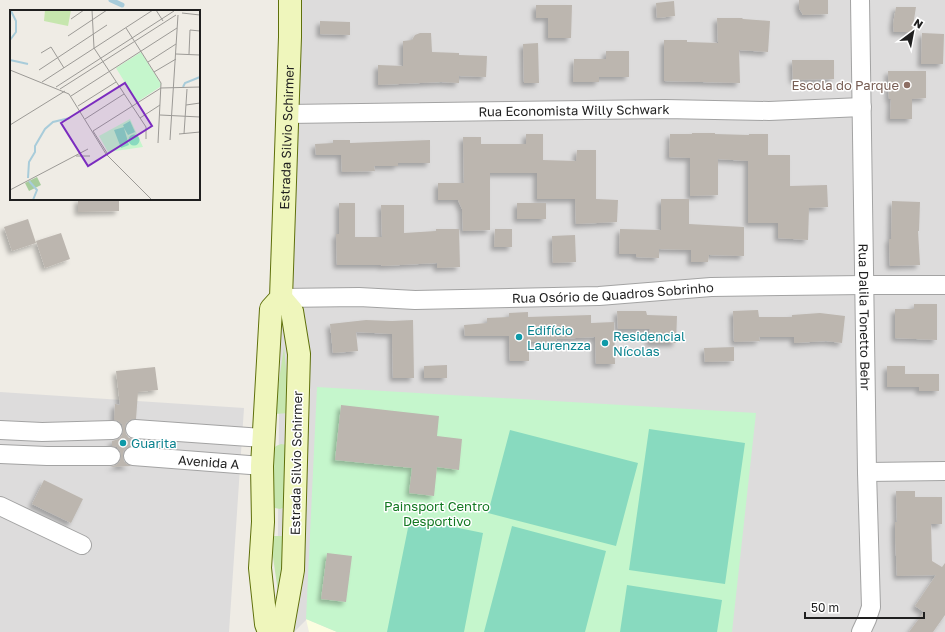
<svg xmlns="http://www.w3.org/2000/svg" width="945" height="632" font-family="'Golos Text',sans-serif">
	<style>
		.residential { fill: #dddcdc }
		.education { fill: #fbfde0 }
		.grass { fill: #c6e6ae }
		.park { fill: #c5f6cc }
		.pitch { fill: #88dabf }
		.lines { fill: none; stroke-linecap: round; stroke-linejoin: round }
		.stream { stroke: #a8ccda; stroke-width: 5 }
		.building { fill: #bcb6af; filter: url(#shadow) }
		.street-casing { stroke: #a3a3a3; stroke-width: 20 }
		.secondary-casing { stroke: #5f700b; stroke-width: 24 }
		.street { stroke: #fff; stroke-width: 18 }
		.secondary { stroke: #eff6bc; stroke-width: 22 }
		.education-dot { fill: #8d6e63; stroke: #fff; stroke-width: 1.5 }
		.culture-dot { fill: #0f9aa8; stroke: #fff; stroke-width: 1.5 }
		.labels { text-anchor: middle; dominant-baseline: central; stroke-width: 3; stroke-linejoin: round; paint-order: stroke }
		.education-label { font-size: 13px; fill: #785e54; stroke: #fff; text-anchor: end }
		.street-label { font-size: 13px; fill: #1f1f1f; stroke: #fff }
		.culture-label { font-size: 13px; fill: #0d838f; stroke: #fff; text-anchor: start }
		.park-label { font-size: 13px; fill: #127821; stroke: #fff }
		.inset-river { fill: none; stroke: #a8ccda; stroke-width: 2 }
		.inset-road { fill: none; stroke: #9c9a96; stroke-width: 1 }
		.view { fill: #7b2cbf; fill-opacity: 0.15; stroke: #7b2cbf; stroke-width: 2 }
		.inset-edge { fill: none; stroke: #1f1f1f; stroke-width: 2 }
	</style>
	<defs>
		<filter id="shadow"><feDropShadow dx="-3.5" dy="3.5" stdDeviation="2" flood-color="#0004"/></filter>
	</defs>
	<rect width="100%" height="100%" fill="#efece5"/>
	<path class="residential" d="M290,0H945V632H337L307,619L294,632H277L280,309Z
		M0,392L244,408L229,632H0Z"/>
	<path class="education" d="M306,619L337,632H309Z"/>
	<path class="grass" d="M284,347L290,413L274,414Z
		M281,444L287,445L285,507L280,509L275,508L271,503L272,451L276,446Z
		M270,536H286L278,592Z"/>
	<path class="park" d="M317,387L756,413L732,632H337L306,619Z"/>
	<path class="pitch" d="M649,429L745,443L725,584L629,570Z
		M510,430L638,463L616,546L488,513Z
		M410,518L483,533L464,632H387Z
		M512,526L606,551L585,632H484Z
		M627,585L722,600L717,632H620Z"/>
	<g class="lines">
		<path class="stream" d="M111,0L122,5"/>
	</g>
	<path class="building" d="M799,0H828V14L803,15L799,8Z
		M674,1L675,16L657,18L656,3Z
		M536,5H572L571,38H548V18H536Z
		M896,7H916L912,32H894L893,24Z
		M717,18H742L743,19L770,21L768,52L739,50L740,83L664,81V40H687V42L718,43Z
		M320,21L350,22V35L320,34Z
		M420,33H431L432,52L459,53V55L487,56L486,77L459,76V83L441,82L378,85V65L403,66V41L412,40L415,35Z
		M922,33L944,34L943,64H921Z
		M538,43L539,83H524L523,44Z
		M606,51H629V77H599V82H573L574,59H606Z
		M792,60H834V79L793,80Z
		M888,71H926V98L912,99V119H890L891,99H889Z
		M692,133H715V134L749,135V134H768V155H790V186L827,185L828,207L809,208L808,240L778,238V223H748V161L718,159V195L690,196V158L669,157L670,134H692Z
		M526,134H543V160L576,161L577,150H596V199L618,200L617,222L576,224L575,199H537V173H490V230L463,231L462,209L458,200H438V183H464L463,137H481V144H526Z
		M333,140H350V143L430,140V163H398V166H374L375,171L342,172L341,155H316L315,144L333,143Z
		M78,199H119V211L78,212Z
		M661,199H689V224L744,227V256L709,255L708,262H691V250L659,249V258L636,257V254H619L620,229L661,230Z
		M892,201L920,202L919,231H918L920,265L890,266L889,239H891Z
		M339,203H355V237H382L381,205H404V233L436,231V229H459L460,267L437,268V263L382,266L381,265H337L336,234H339Z
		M517,203H546V219H517Z
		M28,219L36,243L12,251L4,227Z
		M495,229H512V247H494Z
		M61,233L70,259L45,268L36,241Z
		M575,235L576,262L553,263L552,236Z
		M914,304H937V340L895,338V309H914Z
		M758,310L759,317H792V315L820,313L845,316L842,343L826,341L794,343V337H759L760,341L734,342L733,311Z
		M617,311H646L647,315L677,316L676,343H649L650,329H618Z
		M528,312V317L591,315V323L614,322L615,364H596L595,337L556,339L557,341L529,342V361H510L509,336H465L464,325L487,323V318L509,317V313Z
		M366,320L392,321L413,320L414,378H393L392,334L356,332L358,351L333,353L330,324Z
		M734,347V361L705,362L704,348Z
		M447,365V378H424V366Z
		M887,366H905V374H939V391H919V387H887Z
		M155,367L158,390L138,392L136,419L130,420L126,423L125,428L126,434L129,438L134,439V446L128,447L124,450L123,455L124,461L127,464L132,466L110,467L116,465L120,461L121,456L120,451L117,447L112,446V441L119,439L122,435L123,430L122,424L118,421L114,420L115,404L120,405L116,371Z
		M341,405L439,416L437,436L462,439L459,470L437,467L434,496L409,493L412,468L335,460Z
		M44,480L83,499L71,523L32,504Z
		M896,491H915V497H942V524H931L932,561L942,567L945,563V615L933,632H909L924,612L915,606L936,575L897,576L895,537V522H897Z
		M327,553L352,556L346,602L321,599Z"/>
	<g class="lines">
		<g class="street-casing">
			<g id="street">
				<path id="s1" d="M860,0L867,472L871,607L867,619L861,632"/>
				<path id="s2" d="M287,114L665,109L769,111L862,107"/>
				<path id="s3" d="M281,298L359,297L415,300L599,296L711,287L864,285H945"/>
				<path d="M135,429L263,438"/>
				<path d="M0,430L42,432L113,430"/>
				<path d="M0,454L47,456H111"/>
				<path id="s4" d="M133,456L262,466"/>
				<path d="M867,472L945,471"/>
				<path d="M0,506L82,545"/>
			</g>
		</g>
		<g class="secondary-casing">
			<g id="secondary">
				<path d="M281,298L292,311L299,354L293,570L282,632"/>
				<path id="s5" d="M269,632L266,624L260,568L263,522L262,466L271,309L281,298L290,37V0"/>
			</g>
		</g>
		<use href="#street" class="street"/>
		<use href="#secondary" class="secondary"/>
	</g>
	<circle class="education-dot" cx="907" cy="85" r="4"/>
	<g class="culture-dot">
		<circle cx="519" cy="337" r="4"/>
		<circle cx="605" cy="343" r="4"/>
		<circle cx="123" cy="443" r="4"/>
	</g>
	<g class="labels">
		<g class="education-label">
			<text x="899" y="85">Escola do Parque</text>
		</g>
		<g class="street-label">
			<text stroke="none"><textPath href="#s2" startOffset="287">Rua Economista Willy Schwark</textPath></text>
			<text stroke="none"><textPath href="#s5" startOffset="500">Estrada Silvio Schirmer</textPath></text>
			<text stroke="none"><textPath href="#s3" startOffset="332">Rua Osório de Quadros Sobrinho</textPath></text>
			<text stroke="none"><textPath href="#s1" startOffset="317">Rua Dalila Tonetto Behr</textPath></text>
			<text stroke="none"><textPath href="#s4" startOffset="76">Avenida A</textPath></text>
			<text transform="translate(296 463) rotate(-89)">Estrada Silvio Schirmer</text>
		</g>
		<g class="culture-label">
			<text x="527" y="330">Edifício<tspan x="527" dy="15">Laurenzza</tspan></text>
			<text x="613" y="336">Residencial<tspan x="613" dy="15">Nícolas</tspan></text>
			<text x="131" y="443">Guarita</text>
		</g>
		<g class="park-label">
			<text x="437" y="506">Painsport Centro<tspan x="437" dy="15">Desportivo</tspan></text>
		</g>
	</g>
	<g transform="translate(10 10)">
		<rect width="190" height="190" fill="#efece5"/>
		<path d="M35,0H61L58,16L34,11Z" fill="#c6e6ae"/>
		<path d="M27,167L31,175L19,181L15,173Z" fill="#a7cc9c"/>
		<path d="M131,42L151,74L150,77L127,92L106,58ZM120,109L133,137L98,142L89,126Z" fill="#c5f6cc"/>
		<path d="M120,111L125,122L118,125L114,118L119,135L111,138L104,120L114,117L113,115ZM118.5 130a5.5 5.5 0 1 1 11 0a5.5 5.5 0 1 1-11 0Z" fill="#88dabf"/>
		<path class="inset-river" d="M0,30L6,22V11L1,1M0,50L18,54M173,77L175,73L190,67M18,168L19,152L25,142V136L35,119L43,112L60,108M19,171L27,180L23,190"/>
		<path class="inset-road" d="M82,0L84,38L136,117V129M146,0L153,11M172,3L190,5M61,9L74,0M116,18L151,73L148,133M58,26L97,0M31,43L41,37L54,58M166,44L190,45M179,44L180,20L190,21M138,52L166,34M0,60L59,84L96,144L142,190M29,60L97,15M144,62L166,49M32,72L143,0M46,77L164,1M50,79L166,5M61,86L167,18M176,95L190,93M68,96L106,72M150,105L190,107M130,108L150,95M75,109L114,84M0,115L55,81M83,121L151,78L190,77M83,121L97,143M169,124L190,122M174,124L177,79M160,130L168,5M66,146H80M0,180L78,139"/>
		<path class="view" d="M115,73L142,116L78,156L51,113Z"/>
		<rect width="190" height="190" class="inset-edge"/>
	</g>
	<g transform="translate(913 32) rotate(32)" stroke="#ffffff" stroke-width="3" paint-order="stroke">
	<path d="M0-3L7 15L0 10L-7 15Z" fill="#1f1f1f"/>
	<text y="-6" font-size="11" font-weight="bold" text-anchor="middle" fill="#1f1f1f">N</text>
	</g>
	<path d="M805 612v6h119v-6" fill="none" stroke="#1f1f1f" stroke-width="2"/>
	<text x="811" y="612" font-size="12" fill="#1f1f1f" stroke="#ffffff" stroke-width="3" paint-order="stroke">50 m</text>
</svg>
